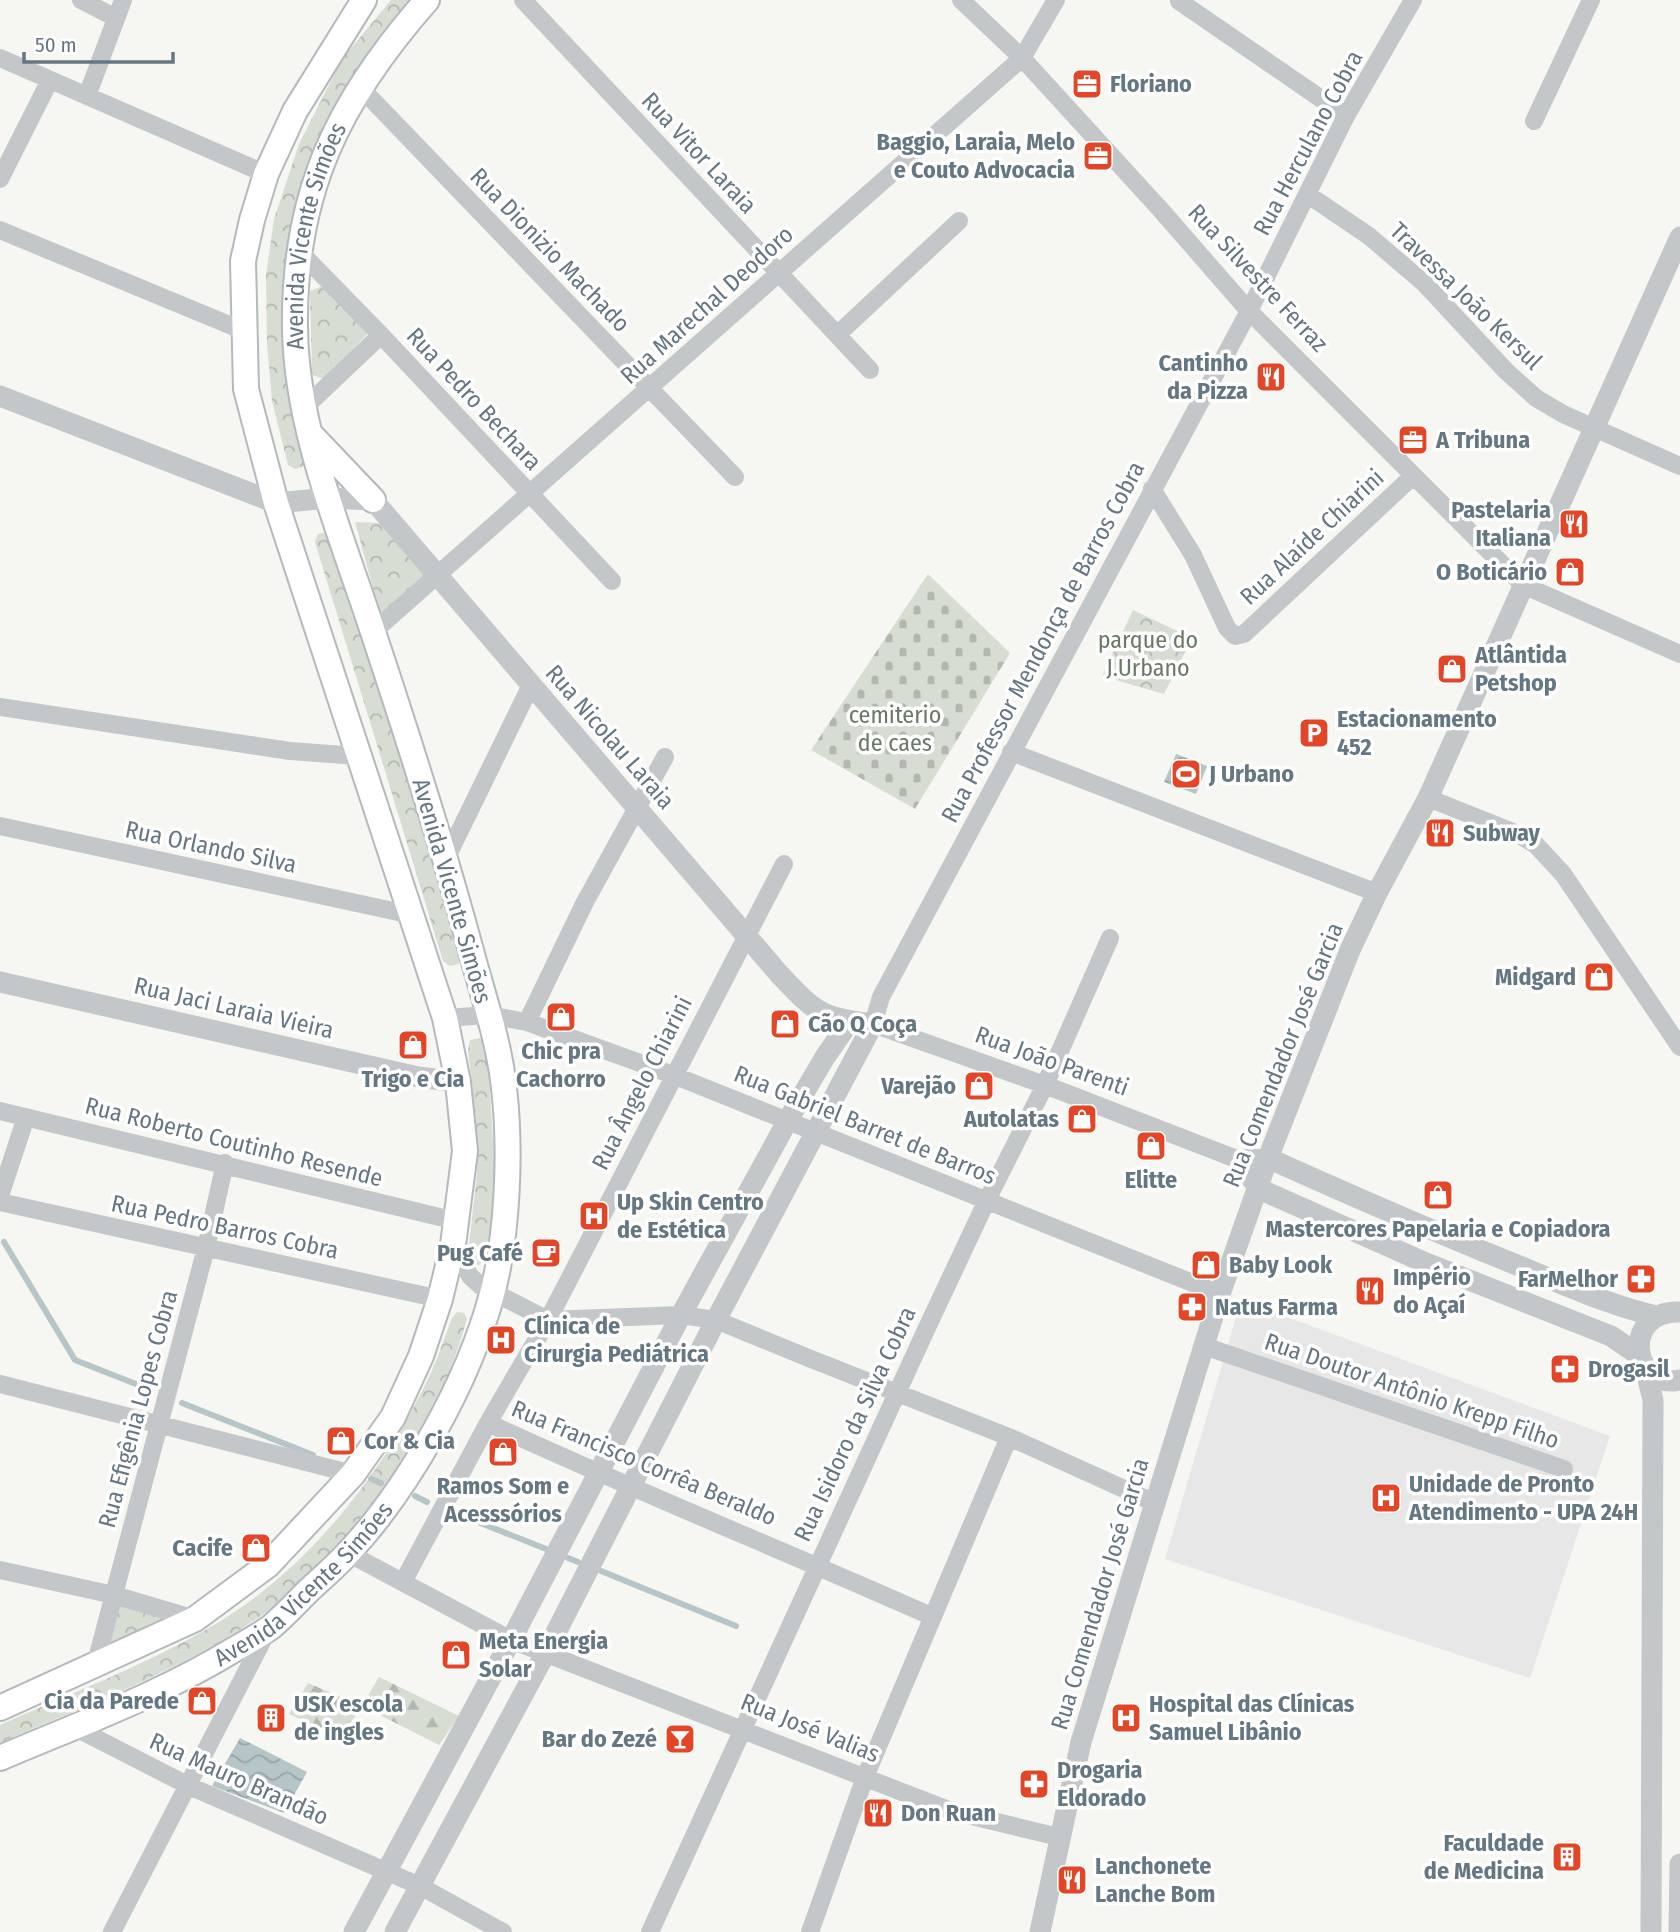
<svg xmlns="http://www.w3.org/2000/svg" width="1680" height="1932" font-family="'Fira Sans Condensed',sans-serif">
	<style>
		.built { fill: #e6e7e6 }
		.forest { fill: url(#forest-firs) }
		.cemetery { fill: url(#cemetery-stones) }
		.park { fill: url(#park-crowns) }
		.water { fill: url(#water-waves) }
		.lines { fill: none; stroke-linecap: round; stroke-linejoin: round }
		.stream { stroke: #b6c5c7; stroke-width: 6 }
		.secondary-casing { stroke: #b3b9bd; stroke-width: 28 }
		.minor { stroke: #c3c7ca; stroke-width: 18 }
		.tertiary { stroke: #c3c7ca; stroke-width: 21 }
		.secondary { stroke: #fff; stroke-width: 24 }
		.labels { text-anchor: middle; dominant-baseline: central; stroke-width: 7; stroke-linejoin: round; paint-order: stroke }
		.poi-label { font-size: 24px; font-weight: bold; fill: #657783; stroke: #fff; text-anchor: start }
		.street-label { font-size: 24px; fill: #657783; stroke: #fff }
		.park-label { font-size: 24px; fill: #6a7a64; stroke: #fff }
	</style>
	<defs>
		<pattern id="forest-firs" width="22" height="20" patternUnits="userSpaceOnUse" patternTransform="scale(1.75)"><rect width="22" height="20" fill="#d7ddd3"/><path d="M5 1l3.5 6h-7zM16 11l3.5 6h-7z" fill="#b2b8b1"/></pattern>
		<pattern id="cemetery-stones" width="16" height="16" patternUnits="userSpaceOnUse" patternTransform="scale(1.75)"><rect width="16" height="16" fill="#d7ddd3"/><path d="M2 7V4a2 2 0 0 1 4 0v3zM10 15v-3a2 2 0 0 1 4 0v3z" fill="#b2b8b1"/></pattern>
		<pattern id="park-crowns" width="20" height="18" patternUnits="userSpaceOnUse" patternTransform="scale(1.75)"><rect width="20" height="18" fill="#d7ddd3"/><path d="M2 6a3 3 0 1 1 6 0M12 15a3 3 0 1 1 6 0" fill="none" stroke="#b2b8b1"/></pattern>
		<pattern id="water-waves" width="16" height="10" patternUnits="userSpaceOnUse" patternTransform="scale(1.75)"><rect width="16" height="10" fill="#b6c5c7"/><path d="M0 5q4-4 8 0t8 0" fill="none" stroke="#98a5a7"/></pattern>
	</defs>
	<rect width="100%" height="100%" fill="#f6f6f2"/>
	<path class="built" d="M1241,1300L1610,1436L1530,1678L1165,1559Z"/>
	<path class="forest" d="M379,1677L459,1716L439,1745L362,1706L341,1737L289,1714L308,1683L362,1706Z"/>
	<path class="cemetery" d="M928,574L1010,653L915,809L811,750Z"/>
	<path class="park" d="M391,0H415L359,70L287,272L282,338L290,398L306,460L302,467L295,469L288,465L272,401L267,343L266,276L274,219L299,144L342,59Z
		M325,285L369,332L325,379L312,375L310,291Z
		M355,522L379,523L426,575L380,614Z
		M328,532L333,537L461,954L459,964L450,966L443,961L315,542L318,534Z
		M1133,610L1192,638L1164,694L1102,676Z
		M480,1038L485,1045L488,1059L495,1173L494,1209L486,1260L479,1265L471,1263L468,1254L477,1173L473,1093L468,1051L470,1040Z
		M457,1312L464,1313L467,1319C436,1432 359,1547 262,1615C183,1670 89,1704 0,1743V1725C69,1694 141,1667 207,1629C307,1572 382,1475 431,1373C439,1355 445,1336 452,1318Z
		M116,1598L173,1619L106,1650Z"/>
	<path class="water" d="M1176,754L1207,766L1196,794L1164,782Z
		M240,1738L307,1772L284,1813L212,1786Z"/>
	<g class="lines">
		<path class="stream" d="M4,1242L75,1360L151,1390
			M182,1403L313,1455
			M371,1479L381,1483
			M415,1496L427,1502
			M458,1514L546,1549
			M568,1558L578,1562
			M601,1571L736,1626"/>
		<g class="secondary-casing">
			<g id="secondary">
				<path d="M313,437L373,500"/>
				<path d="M0,1708L195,1619L268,1565L353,1474L393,1417L421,1356L440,1299L453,1245L465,1151L458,1082L445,1018L276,503L246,389L243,261L252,220L266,174L295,111L364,0"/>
				<path id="s1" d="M0,1758C80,1724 162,1694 235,1649C247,1642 260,1635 271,1627C284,1616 296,1603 308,1591C321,1579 334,1568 346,1555C408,1490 469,1381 492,1294C508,1234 511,1149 504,1088C499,1040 482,993 470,947C441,840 407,734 372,629C341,534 296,429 295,328C293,192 339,100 427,0"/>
			</g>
		</g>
		<path class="minor" d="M81,0L116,18
			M523,0L870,370
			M961,0L1022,58L1160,209L1249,311L1523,585L1680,654
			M1179,1L1346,116
			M0,58L266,174
			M359,86L735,477
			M87,96L123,0
			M1534,121L1591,0
			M0,179L50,80
			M1307,194L1369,236L1425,284L1506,371L1536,398L1563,414L1680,466
			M0,230L244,331
			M299,251L381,335L612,581
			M837,335L959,221
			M304,408L381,335
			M1152,489L1193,555L1227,628L1235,636L1244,634L1413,476
			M373,632L1022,58L1056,0
			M0,707L290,751L358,756
			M1011,752L1377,893
			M1428,798L1518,834L1536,845L1563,874L1680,1047
			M0,826L412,915
			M446,859L531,685
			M445,1018L488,1015L527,1022L673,1075L1220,1294
			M527,1022L585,902L665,757
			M0,1111L456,1221
			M1234,1158L1257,1188
			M1268,1158H1234L1045,1085L873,1024L881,997L1249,311L1346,116L1413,0
			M0,1196L26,1117
			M0,1202L440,1299
			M453,1245L470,1276L481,1286L548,1320L681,1315L716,1320L811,1359L1009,1437L1155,1503
			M1204,1346L1564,1469
			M0,1384L353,1474
			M488,1423C635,1491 785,1551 933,1617
			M348,1553L511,1640L951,1811L1059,1837
			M0,1570L114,1595L195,1619
			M403,1582L488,1423L548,1320L784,864
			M95,1666L206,1248L225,1163
			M74,1727L189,1786L420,1886L503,1932
			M112,1932L269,1628
			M650,1932L925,1332L987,1200L1045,1085L1110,938
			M810,1932L865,1777L1009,1437"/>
		<path class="tertiary" d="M0,396L276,503L329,498L373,500L780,975C816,1013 820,1017 873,1024L716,1320L546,1652L395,1932
			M0,982L418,1077L458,1082
			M1268,1158C1350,1195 1433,1231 1517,1265C1563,1284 1608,1305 1656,1316
			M1257,1188L1426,1263L1611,1336L1640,1356
			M1680,1312C1620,1310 1632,1391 1680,1380
			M1645,1367L1653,1400L1651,1932
			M354,1932L511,1640L681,1315L788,1120L825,1057L850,1021
			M1040,1932L1081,1742L1220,1294L1268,1158L1350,950L1377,893L1428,798L1680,237
			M1679,1932L1680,1864"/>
		<use href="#secondary" class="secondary"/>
	</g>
	<defs>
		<g id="office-square" transform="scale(1.575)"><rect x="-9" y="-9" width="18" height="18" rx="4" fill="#e24626" stroke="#fff"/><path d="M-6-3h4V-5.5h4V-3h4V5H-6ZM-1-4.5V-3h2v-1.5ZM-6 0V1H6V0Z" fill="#fff"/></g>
		<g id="restaurant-square" transform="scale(1.575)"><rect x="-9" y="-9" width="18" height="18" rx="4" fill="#e24626" stroke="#fff"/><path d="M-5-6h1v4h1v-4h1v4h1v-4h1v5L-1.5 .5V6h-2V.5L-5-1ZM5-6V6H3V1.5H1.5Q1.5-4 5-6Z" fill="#fff"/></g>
		<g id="shop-square" transform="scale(1.575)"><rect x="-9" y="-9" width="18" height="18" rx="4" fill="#e24626" stroke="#fff"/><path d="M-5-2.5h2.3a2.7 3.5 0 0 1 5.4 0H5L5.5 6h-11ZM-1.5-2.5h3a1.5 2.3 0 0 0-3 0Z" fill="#fff"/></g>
		<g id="parking-square" transform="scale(1.575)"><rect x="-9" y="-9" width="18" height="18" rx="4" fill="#e24626" stroke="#fff"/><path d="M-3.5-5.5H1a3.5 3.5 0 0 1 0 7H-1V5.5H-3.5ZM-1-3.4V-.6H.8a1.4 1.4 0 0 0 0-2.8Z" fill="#fff"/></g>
		<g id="stadium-square" transform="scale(1.575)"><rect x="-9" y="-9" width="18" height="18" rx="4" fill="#e24626" stroke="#fff"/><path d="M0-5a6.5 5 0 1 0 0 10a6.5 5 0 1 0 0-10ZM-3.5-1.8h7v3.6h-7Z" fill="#fff"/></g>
		<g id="hospital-square" transform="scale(1.575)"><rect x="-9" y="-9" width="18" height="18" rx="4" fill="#e24626" stroke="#fff"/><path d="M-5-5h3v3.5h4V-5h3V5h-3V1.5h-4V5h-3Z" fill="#fff"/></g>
		<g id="cafe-square" transform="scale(1.575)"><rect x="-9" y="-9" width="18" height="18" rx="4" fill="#e24626" stroke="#fff"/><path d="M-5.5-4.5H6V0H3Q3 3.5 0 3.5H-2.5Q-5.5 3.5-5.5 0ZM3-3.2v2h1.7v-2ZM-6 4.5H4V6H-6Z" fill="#fff"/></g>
		<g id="pharmacy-square" transform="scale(1.575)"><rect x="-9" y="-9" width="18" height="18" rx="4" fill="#e24626" stroke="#fff"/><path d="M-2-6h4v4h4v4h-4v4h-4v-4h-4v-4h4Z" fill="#fff"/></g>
		<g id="building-square" transform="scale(1.575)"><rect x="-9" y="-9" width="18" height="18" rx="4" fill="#e24626" stroke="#fff"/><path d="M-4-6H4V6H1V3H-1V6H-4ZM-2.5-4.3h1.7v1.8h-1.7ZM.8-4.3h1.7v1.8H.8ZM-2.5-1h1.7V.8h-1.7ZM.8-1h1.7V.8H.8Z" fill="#fff"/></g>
		<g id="bar-square" transform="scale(1.575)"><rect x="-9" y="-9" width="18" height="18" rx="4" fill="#e24626" stroke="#fff"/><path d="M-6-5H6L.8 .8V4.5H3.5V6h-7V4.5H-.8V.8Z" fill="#fff"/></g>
	</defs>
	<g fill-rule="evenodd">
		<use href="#office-square" x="1087" y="84"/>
		<use href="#office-square" x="1098" y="156"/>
		<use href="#restaurant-square" x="1271" y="377"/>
		<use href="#office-square" x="1413" y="440"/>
		<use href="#restaurant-square" x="1574" y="524"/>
		<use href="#shop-square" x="1570" y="572"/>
		<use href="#shop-square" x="1452" y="669"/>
		<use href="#parking-square" x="1314" y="733"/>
		<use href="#stadium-square" x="1186" y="774"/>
		<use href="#restaurant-square" x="1440" y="833"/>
		<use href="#shop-square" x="1599" y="977"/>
		<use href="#shop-square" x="561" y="1017"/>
		<use href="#shop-square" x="785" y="1024"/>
		<use href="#shop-square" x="413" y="1045"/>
		<use href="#shop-square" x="979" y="1086"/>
		<use href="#shop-square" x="1082" y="1119"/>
		<use href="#shop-square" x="1151" y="1146"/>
		<use href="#shop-square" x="1438" y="1195"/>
		<use href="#hospital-square" x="594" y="1216"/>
		<use href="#cafe-square" x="546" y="1253"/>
		<use href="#shop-square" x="1206" y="1265"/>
		<use href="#pharmacy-square" x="1641" y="1279"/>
		<use href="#restaurant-square" x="1370" y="1291"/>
		<use href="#pharmacy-square" x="1192" y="1307"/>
		<use href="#hospital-square" x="501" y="1340"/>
		<use href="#pharmacy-square" x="1565" y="1369"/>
		<use href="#shop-square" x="341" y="1441"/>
		<use href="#shop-square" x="503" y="1452"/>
		<use href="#hospital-square" x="1386" y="1498"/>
		<use href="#shop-square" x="256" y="1548"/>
		<use href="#shop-square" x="456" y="1655"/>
		<use href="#shop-square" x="202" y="1701"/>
		<use href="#building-square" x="271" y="1718"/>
		<use href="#hospital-square" x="1126" y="1718"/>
		<use href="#bar-square" x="680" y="1739"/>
		<use href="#pharmacy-square" x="1034" y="1784"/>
		<use href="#restaurant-square" x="878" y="1813"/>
		<use href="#building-square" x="1567" y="1857"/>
		<use href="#restaurant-square" x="1072" y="1880"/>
	</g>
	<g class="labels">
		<g class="poi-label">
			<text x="1110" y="84">Floriano</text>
			<text x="1075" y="142" text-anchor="end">Baggio, Laraia, Melo<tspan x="1075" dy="28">e Couto Advocacia</tspan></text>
			<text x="1248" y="363" text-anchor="end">Cantinho<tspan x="1248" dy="28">da Pizza</tspan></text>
			<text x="1436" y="440">A Tribuna</text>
			<text x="1551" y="510" text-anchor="end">Pastelaria<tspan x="1551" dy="28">Italiana</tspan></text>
			<text x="1547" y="572" text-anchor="end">O Boticário</text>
			<text x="1475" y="655">Atlântida<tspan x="1475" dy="28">Petshop</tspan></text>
			<text x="1337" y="719">Estacionamento<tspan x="1337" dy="28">452</tspan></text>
			<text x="1209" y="774">J Urbano</text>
			<text x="1463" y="833">Subway</text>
			<text x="1576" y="977" text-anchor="end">Midgard</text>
			<text x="808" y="1024">Cão Q Coça</text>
			<text x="561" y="1051" text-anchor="middle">Chic pra<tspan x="561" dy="28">Cachorro</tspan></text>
			<text x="413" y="1079" text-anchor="middle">Trigo e Cia</text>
			<text x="956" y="1086" text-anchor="end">Varejão</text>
			<text x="1059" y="1119" text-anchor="end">Autolatas</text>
			<text x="1151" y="1180" text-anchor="middle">Elitte</text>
			<text x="617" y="1202">Up Skin Centro<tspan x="617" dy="28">de Estética</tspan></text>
			<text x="1438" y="1229" text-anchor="middle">Mastercores Papelaria e Copiadora</text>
			<text x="523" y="1253" text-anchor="end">Pug Café</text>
			<text x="1229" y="1265">Baby Look</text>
			<text x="1393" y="1277">Império<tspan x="1393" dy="28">do Açaí</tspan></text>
			<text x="1618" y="1279" text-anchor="end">FarMelhor</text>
			<text x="1215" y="1307">Natus Farma</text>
			<text x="524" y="1326">Clínica de<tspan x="524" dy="28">Cirurgia Pediátrica</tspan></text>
			<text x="1588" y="1369">Drogasil</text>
			<text x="364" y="1441">Cor &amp; Cia</text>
			<text x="1409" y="1484">Unidade de Pronto<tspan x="1409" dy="28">Atendimento - UPA 24H</tspan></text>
			<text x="503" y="1486" text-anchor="middle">Ramos Som e<tspan x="503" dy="28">Acesssórios</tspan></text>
			<text x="233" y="1548" text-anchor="end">Cacife</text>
			<text x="479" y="1641">Meta Energia<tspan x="479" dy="28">Solar</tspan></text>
			<text x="179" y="1701" text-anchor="end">Cia da Parede</text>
			<text x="294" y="1704">USK escola<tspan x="294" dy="28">de ingles</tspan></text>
			<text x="1149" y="1704">Hospital das Clínicas<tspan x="1149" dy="28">Samuel Libânio</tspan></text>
			<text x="657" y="1739" text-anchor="end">Bar do Zezé</text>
			<text x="1057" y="1770">Drogaria<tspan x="1057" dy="28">Eldorado</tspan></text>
			<text x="901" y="1813">Don Ruan</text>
			<text x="1544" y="1843" text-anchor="end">Faculdade<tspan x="1544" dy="28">de Medicina</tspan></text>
			<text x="1095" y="1866">Lanchonete<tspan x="1095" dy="28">Lanche Bom</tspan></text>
		</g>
		<g class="street-label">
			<text transform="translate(1308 143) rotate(-62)">Rua Herculano Cobra</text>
			<text transform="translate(699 153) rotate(47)">Rua Vitor Laraia</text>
			<text stroke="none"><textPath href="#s1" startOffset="1799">Avenida Vicente Simões</textPath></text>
			<text transform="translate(550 250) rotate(46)">Rua Dionizio Machado</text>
			<text transform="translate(1258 278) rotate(47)">Rua Silvestre Ferraz</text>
			<text transform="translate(1466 296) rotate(44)">Travessa João Kersul</text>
			<text transform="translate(707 305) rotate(-42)">Rua Marechal Deodoro</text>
			<text transform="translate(474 399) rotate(47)">Rua Pedro Bechara</text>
			<text transform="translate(1312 537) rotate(-43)">Rua Alaíde Chiarini</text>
			<text transform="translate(1043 642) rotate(-62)">Rua Professor Mendonça de Barros Cobra</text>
			<text transform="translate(610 737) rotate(49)">Rua Nicolau Laraia</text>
			<text transform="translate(211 847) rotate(12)">Rua Orlando Silva</text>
			<text transform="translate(452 891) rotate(74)">Avenida Vicente Simões</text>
			<text transform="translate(234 1008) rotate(13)">Rua Jaci Laraia Vieira</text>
			<text transform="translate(1283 1055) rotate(-68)">Rua Comendador José Garcia</text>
			<text transform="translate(1052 1061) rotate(20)">Rua João Parenti</text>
			<text transform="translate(642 1083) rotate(-63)">Rua Ângelo Chiarini</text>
			<text transform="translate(865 1125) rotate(22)">Rua Gabriel Barret de Barros</text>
			<text transform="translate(234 1142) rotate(14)">Rua Roberto Coutinho Resende</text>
			<text transform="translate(225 1227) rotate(12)">Rua Pedro Barros Cobra</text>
			<text transform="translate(1412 1391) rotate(19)">Rua Doutor Antônio Krepp Filho</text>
			<text transform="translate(138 1409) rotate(-75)">Rua Efigênia Lopes Cobra</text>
			<text transform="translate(855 1424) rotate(-65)">Rua Isidoro da Silva Cobra</text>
			<text transform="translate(644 1463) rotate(23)">Rua Francisco Corrêa Beraldo</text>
			<text stroke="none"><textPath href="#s1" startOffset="354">Avenida Vicente Simões</textPath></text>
			<text transform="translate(1100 1594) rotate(-73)">Rua Comendador José Garcia</text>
			<text transform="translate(810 1728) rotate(22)">Rua José Valias</text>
			<text transform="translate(239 1779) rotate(24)">Rua Mauro Brandão</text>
		</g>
		<g class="park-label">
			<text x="1148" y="640">parque do<tspan x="1148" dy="28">J.Urbano</tspan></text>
			<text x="895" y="715">cemiterio<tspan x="895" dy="28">de caes</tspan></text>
		</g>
	</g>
	<path d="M24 52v10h149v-10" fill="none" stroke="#657783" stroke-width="3.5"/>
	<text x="35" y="52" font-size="21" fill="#657783" stroke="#ffffff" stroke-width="5" paint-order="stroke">50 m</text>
</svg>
